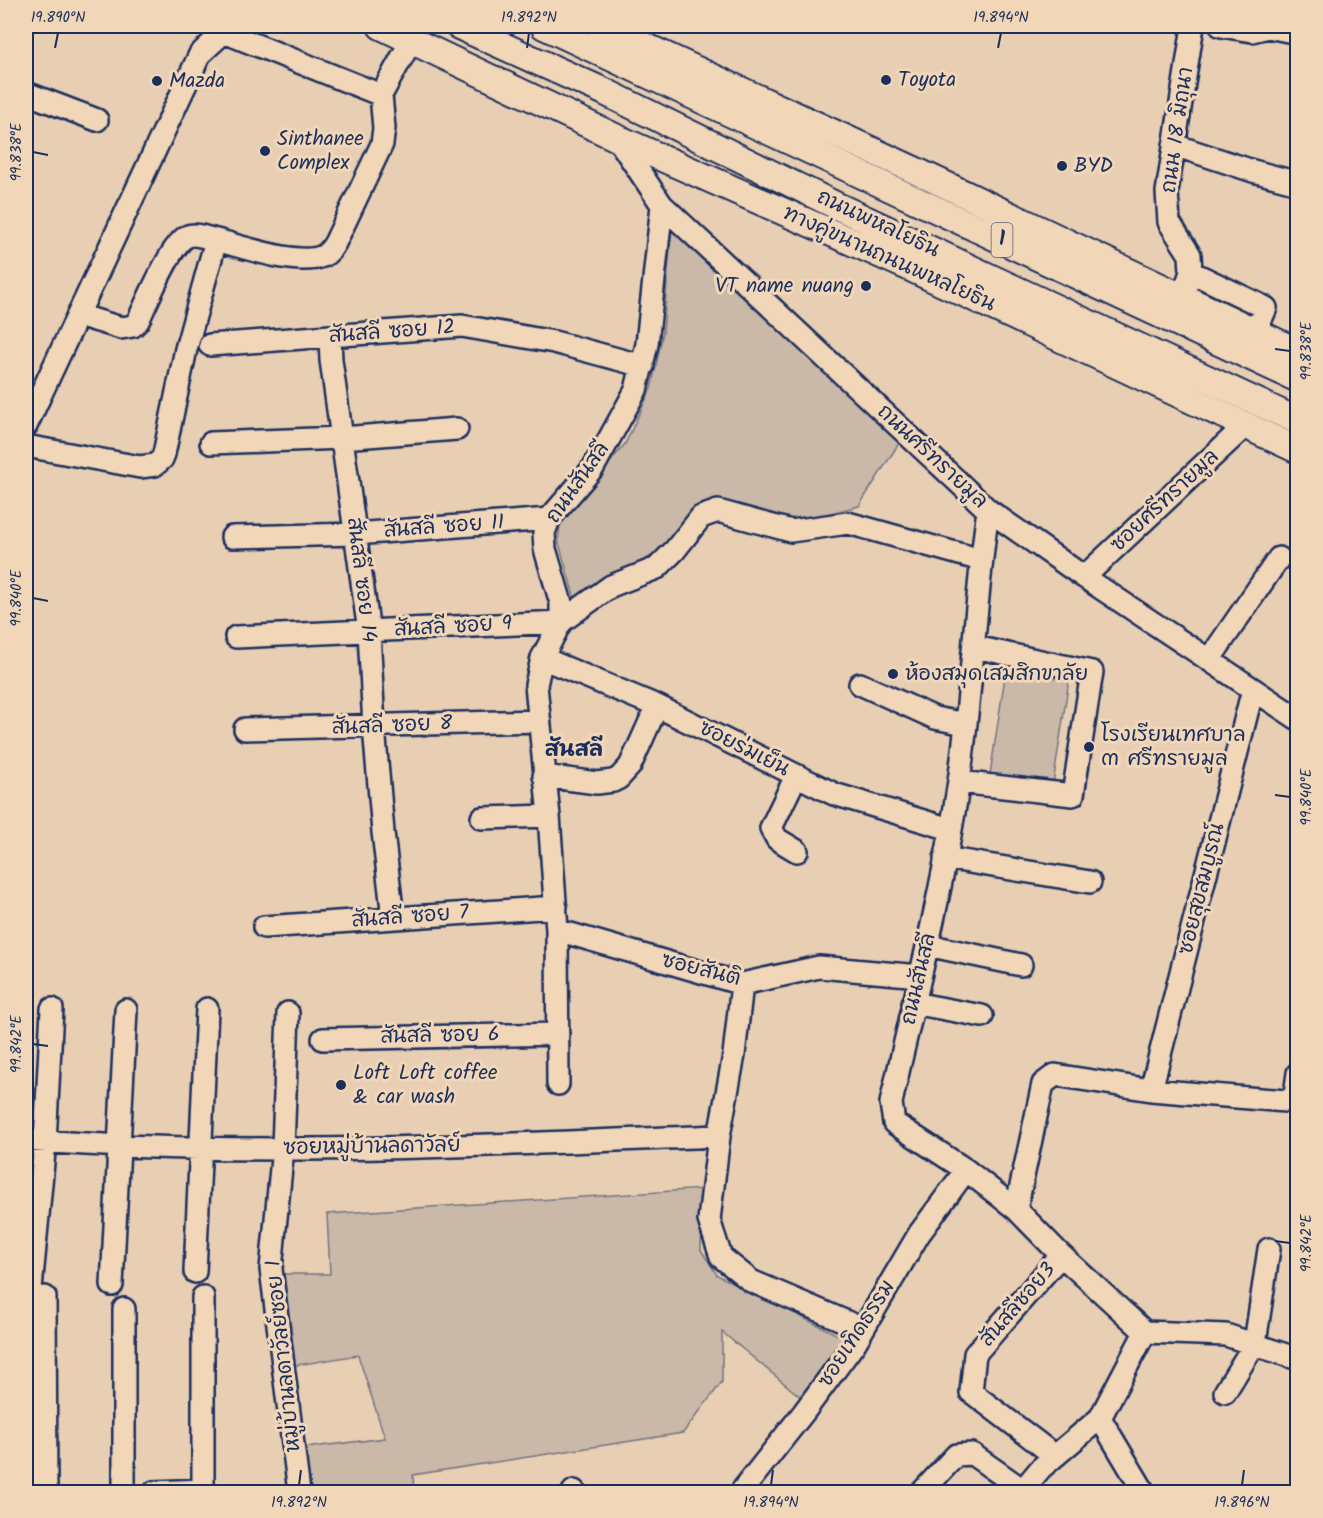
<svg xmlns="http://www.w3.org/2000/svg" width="1323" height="1518" font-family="Kalam,'Playpen Sans Thai',sans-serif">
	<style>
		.green { fill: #cab8a8; stroke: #727483; stroke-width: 1.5 }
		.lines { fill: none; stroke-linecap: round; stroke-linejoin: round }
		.minor-casing { stroke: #1b2f5e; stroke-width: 26 }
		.major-casing { stroke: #1b2f5e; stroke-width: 30 }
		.minor { stroke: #f1d6b8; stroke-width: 21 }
		.major { stroke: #f1d6b8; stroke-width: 26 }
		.ticks { fill: none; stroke: #1b2f5e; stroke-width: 2 }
		.poi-dot { fill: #1b2f5e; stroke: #f1d6b8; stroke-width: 2 }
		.labels { text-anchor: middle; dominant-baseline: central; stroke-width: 6; stroke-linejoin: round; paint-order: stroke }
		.shield { fill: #f1d6b8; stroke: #5b6179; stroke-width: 1.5 }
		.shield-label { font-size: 20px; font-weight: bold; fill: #1b2f5e }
		.poi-label { font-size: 21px; fill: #1b2f5e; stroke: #f1d6b8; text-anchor: start }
		.street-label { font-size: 21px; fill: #1b2f5e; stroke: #f1d6b8 }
		.neighbourhood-label { font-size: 22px; font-weight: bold; fill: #1b2f5e; stroke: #f1d6b8 }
		.neatline { fill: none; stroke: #1b2f5e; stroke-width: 2 }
		.ticks-label { font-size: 15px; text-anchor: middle; fill: #1b2f5e }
	</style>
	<rect width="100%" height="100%" fill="#e8cfb4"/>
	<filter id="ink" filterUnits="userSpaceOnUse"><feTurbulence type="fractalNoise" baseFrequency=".0167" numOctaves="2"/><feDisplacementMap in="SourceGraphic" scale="12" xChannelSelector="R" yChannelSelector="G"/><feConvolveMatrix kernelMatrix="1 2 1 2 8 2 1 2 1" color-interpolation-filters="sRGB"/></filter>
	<g filter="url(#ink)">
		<path class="green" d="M672,223L901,440L859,506L794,522L717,500L699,506L658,553L610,576L576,603L558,540L561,520L625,444L651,389L663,332Z
			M1006,670L1069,680L1053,784L990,774Z
			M703,1189L701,1250L717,1275L842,1337L844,1347L803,1399L722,1332V1382L683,1433L413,1475L414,1492H307L305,1448L385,1438L358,1355L292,1366L281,1274H330L327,1214Z"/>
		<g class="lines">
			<g class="minor-casing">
				<path id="minor" d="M1221,26L1252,31L1268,27L1298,33
					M224,32L381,95
					M26,93L97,120
					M617,138L662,205L988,510L1084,577L1298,719
					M1174,145L1253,171L1298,183
					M1191,272L1266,308L1256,331
					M1182,298L1191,272L1190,255L1169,222L1167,192L1193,26
					M78,315L121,328L133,326L138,321C146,304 173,240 188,236C196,233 207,238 216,240
					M330,337L331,360L369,632L374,727L383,832L393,918
					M210,345L462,326L554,342L643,366
					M26,426L200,54L224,32L227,26
					M211,443L342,438L457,429
					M26,446L140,467L155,465L162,459L164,454L186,349L216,240C241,246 299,267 323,256C329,253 332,248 335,243L382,144L384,128L381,95L411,41
					M988,510C975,600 972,691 959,781C943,890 915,996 891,1103L894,1123L966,1170L1016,1209L1061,1255L1145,1332
					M232,537L355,534L549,519
					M1084,577L1246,425
					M236,637L561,622L611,586L657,568L675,550L701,517L718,511L791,531L848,523L981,560
					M542,658L657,706L834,794L950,829
					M1209,660L1279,558
					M860,684L935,718L965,724
					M245,729L538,721
					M544,776L597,783L613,781L619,778L630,766L657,706
					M796,776L771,828L777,839L797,851
					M959,782L1073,795L1092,672L975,647
					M482,818L549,816
					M945,858L1090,882
					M264,927L556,907
					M557,930L742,984L819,967L920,976
					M927,945L1021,965
					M742,984L734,1055L719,1136L709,1220L721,1257L751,1281L863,1329
					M913,1003L982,1016
					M288,1013L283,1148L271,1269L299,1492
					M323,1039L558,1034
					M558,1084L557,930L549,816L536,685L542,658L561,622V603L545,549L544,533L549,519L593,468L636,390L647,344L662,205
					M1151,1090L1298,1102
					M1294,1102L1298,1073
					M26,1140C255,1158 489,1145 719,1136
					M1016,1209L1043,1084L1055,1075L1151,1090L1253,689
					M195,1272L207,1009
					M112,1285L126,1010
					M45,1297L46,1492
					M124,1309V1492
					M1145,1332L1226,1335L1298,1359
					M1225,1392L1255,1343L1269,1249
					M1100,1418L1144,1492
					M1055,1456L971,1392L975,1354L1061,1255
					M27,1492L28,1320L45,1142L52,1009
					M154,1492L203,1490V1297
					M573,1492L574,1491
					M741,1492L804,1412L855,1343L919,1234L966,1170
					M922,1492L956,1455L972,1454L1023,1490
					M1021,1492L1041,1468L1100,1418L1145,1332"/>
			</g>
			<g class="major-casing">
				<path id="major" d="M381,26L617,138L904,265L1298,450
					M459,26L603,91L837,206L1298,421
					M544,26L1298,379
					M601,26L912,169L1298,352"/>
			</g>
			<use href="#minor" class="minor"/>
			<use href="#major" class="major"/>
		</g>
	</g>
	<path class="ticks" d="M55,48L58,33M527,48L529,33M998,48L1001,33M33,152L48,155M1275,349L1290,351M33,598L48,601M1275,795L1290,797M33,1044L48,1046M1275,1241L1290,1243M299,1485L301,1470M771,1485L773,1470M1242,1485L1244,1470"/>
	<g class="poi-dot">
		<circle cx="886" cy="80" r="6"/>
		<circle cx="157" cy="81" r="6"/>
		<circle cx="265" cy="151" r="6"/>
		<circle cx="1062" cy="166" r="6"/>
		<circle cx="866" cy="286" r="6"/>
		<circle cx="893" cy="674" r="6"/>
		<circle cx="1089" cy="747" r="6"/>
		<circle cx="341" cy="1085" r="6"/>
	</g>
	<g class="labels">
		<rect class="shield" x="991.5" y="223" width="21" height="34" rx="4.5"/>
		<g class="shield-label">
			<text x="1002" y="240">1</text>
		</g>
		<g class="poi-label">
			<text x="898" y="80">Toyota</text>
			<text x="169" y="81">Mazda</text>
			<text x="277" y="139">Sinthanee<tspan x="277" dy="24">Complex</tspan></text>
			<text x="1074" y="166">BYD</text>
			<text x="854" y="286" text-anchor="end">VT name nuang</text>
			<text x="905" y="674">ห้องสมุดเสมสิกขาลัย</text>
			<text x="1101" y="735">โรงเรียนเทศบาล<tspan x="1101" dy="24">๓ ศรีทรายมูล</tspan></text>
			<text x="353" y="1073">Loft Loft coffee<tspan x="353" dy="24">&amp; car wash</tspan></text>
		</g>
		<g class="street-label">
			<text transform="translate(1178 130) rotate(-82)">ถนน 18 มิถุนา</text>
			<text transform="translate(878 224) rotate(25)">ถนนพหลโยธิน</text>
			<text transform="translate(889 259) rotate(24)">ทางคู่ขนานถนนพหลโยธิน</text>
			<text transform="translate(392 332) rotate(-4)">สันสลี ซอย 12</text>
			<text transform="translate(932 457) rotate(43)">ถนนศรีทรายมูล</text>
			<text transform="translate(578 483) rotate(-55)">ถนนสันสลี</text>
			<text transform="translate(1165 501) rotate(-43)">ซอยศรีทรายมูล</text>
			<text transform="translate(444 527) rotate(-4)">สันสลี ซอย 11</text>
			<text transform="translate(361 580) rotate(83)">สันสลี ซอย 14</text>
			<text transform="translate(453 627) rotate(-3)">สันสลี ซอย 9</text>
			<text transform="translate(392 726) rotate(-2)">สันสลี ซอย 8</text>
			<text transform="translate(744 749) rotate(27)">ซอยร่มเย็น</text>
			<text transform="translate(1202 889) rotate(-76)">ซอยสุขสมบูรณ์</text>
			<text transform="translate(410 917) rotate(-4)">สันสลี ซอย 7</text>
			<text transform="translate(701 970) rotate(14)">ซอยสันติ</text>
			<text transform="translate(919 979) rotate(-77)">ถนนสันสลี</text>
			<text transform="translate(440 1036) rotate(-1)">สันสลี ซอย 6</text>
			<text transform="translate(372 1147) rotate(-1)">ซอยหมู่บ้านลดาวัลย์</text>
			<text transform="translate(1018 1305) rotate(-49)">สันสลีซอย3</text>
			<text transform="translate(857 1334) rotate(-57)">ซอยเทิดธรรม</text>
			<text transform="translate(284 1356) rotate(-96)">หมู่บ้านลดาวัลย์ซอย 1</text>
		</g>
		<g class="neighbourhood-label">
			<text x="574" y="750">สันสลี</text>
		</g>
	</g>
	<rect width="1323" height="1518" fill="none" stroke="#f1d6b8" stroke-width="66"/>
	<rect x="33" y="33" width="1257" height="1452" class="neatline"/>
	<g class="ticks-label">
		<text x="58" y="22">19.890°N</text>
		<text x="529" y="22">19.892°N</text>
		<text x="1001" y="22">19.894°N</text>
		<text transform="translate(16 152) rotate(-90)" y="5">99.838°E</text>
		<text transform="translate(1306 351) rotate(-90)" y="5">99.838°E</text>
		<text transform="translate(16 598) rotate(-90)" y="5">99.840°E</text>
		<text transform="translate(1306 797) rotate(-90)" y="5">99.840°E</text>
		<text transform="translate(16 1044) rotate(-90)" y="5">99.842°E</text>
		<text transform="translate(1306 1243) rotate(-90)" y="5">99.842°E</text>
		<text x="299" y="1507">19.892°N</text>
		<text x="771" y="1507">19.894°N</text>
		<text x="1242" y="1507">19.896°N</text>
	</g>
</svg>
